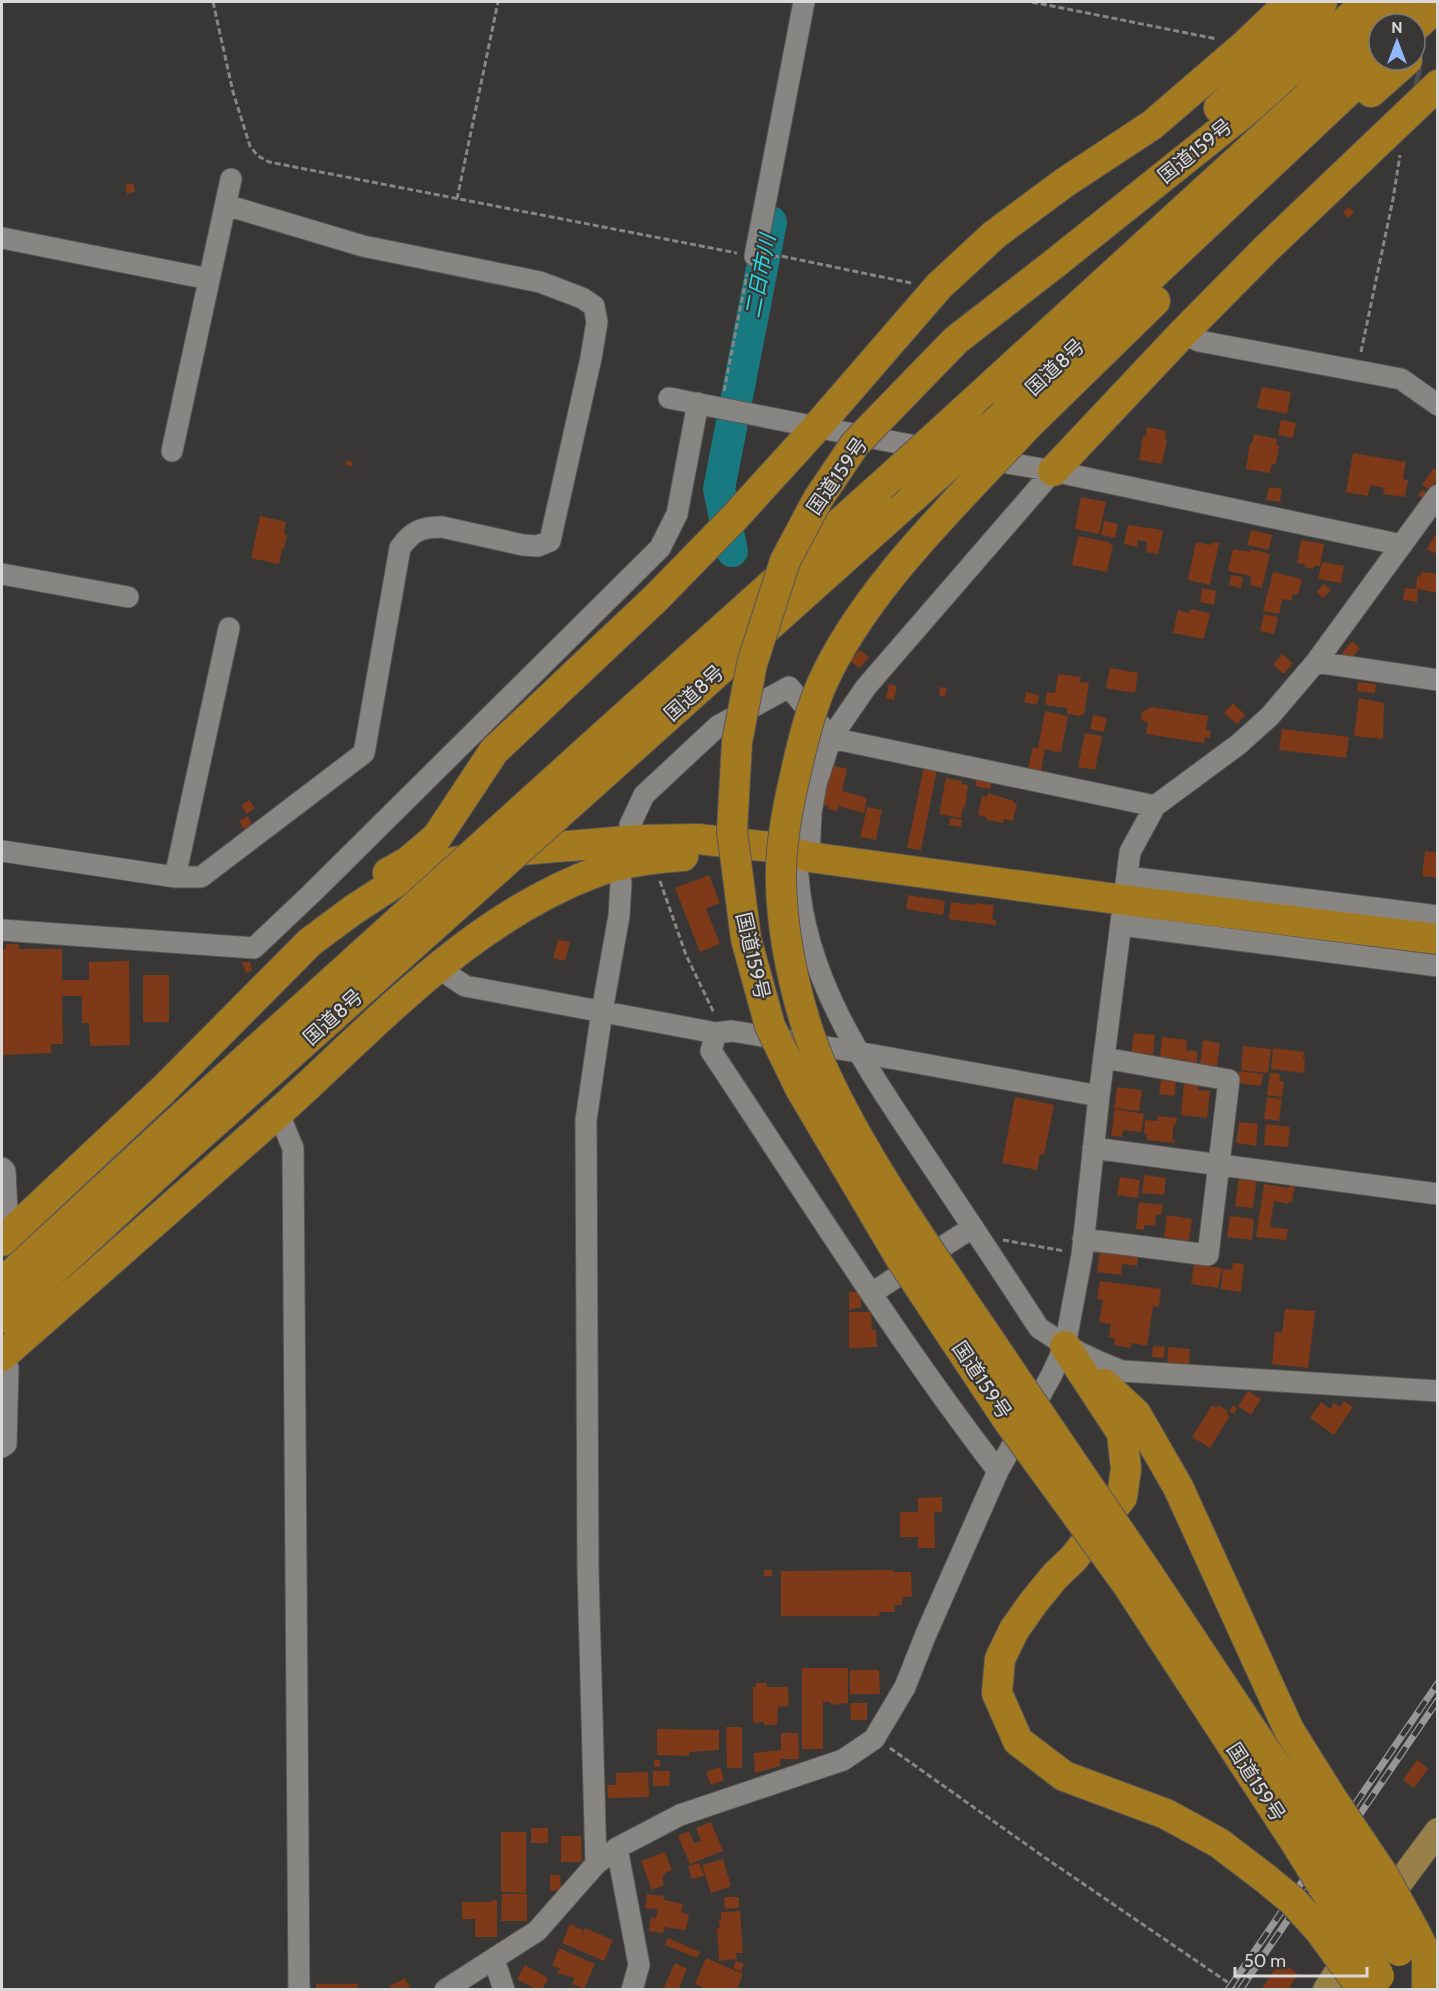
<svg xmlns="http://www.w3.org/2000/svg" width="1439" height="1991" font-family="Cabin,'Noto Sans JP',sans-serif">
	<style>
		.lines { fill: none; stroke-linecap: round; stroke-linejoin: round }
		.river { stroke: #197980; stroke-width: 32 }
		.building { fill: #7d3918 }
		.minor-tunnel { stroke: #504f4d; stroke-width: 21; stroke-dasharray: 21 10; stroke-linecap: butt }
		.minor-casing { stroke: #585654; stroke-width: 23 }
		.major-casing { stroke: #585654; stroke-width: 28 }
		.highway-casing { stroke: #585654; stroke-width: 32 }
		.path { stroke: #878684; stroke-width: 3; stroke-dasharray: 6 3; stroke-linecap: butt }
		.minor { stroke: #888683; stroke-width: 21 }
		.major { stroke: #997f48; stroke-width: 26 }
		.highway { stroke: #a47a21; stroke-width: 30 }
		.rail-casing { stroke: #989796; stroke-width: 7 }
		.rail { stroke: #383735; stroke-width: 4.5; stroke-dasharray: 14; stroke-linecap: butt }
		.highway-bridge-casing { stroke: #585654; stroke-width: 32; stroke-linecap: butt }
		.highway-bridge { stroke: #a47a21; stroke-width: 30 }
		.labels { text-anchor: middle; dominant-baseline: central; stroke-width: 4.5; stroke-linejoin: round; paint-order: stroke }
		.street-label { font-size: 20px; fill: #dad9d8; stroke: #383735 }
		.water-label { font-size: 21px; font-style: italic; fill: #27dcea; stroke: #383735 }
	</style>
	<rect width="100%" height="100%" fill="#383735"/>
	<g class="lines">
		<path class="river" d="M732,551L719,489L771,222"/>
	</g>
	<path class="building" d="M133,183L135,192L127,194L125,185Z
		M1348,207L1354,212L1348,218L1343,212Z
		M1262,387L1291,392L1287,414L1257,408Z
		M1281,420L1296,423L1293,438L1278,435Z
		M1147,427L1166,431L1165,440H1167L1162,464L1139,460L1143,436H1146Z
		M1254,434L1277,439L1276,445L1279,446L1276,464H1272L1270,473L1246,469L1250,443H1252Z
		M1353,453L1406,462L1403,479L1408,480L1405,497L1383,494L1384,488L1370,485L1368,496L1346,492Z
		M347,460L353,462L352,467L346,465Z
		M1434,468L1438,471V479L1430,490L1422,485Z
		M1269,487L1282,489L1280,502L1266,500Z
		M1422,490L1428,493L1424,499L1418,495Z
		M1081,497L1106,502L1099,534L1075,529Z
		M260,516L286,522L284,534L287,535L284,549H282L279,564L251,558Z
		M1104,521L1118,524L1115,538L1101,535Z
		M1128,525L1163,530L1158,554L1146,552L1147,542L1138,540L1137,547L1124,544Z
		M1251,530L1272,535L1269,550L1247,545Z
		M1435,535L1438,536V555L1427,549Z
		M1078,536L1109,542V544L1113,545L1107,572L1072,565Z
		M1301,540L1324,544L1320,566H1314L1313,569L1304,567L1305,564L1297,563Z
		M1196,542L1211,545L1212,542L1219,543L1210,585L1188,580Z
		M1233,549L1250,552L1251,549L1270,554L1262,588L1250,585L1251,576L1228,571Z
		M1322,562L1344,566L1341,583L1318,579Z
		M1273,572L1302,579L1298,595L1293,594L1291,601L1282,599L1279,614L1263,611Z
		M1421,572L1438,574V593L1418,589L1417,602L1403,600L1405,588L1416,589L1417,576L1420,577Z
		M1231,575L1243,577L1241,588L1229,585Z
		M1324,584L1331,590L1323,598L1316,592Z
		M1202,588L1216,591L1214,605L1200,602Z
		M1190,609L1210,613L1204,639L1173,633L1178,610L1189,613Z
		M1264,614L1278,617L1274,634L1260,631Z
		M1352,641L1360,648L1350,660L1342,653Z
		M860,650L869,657L859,668L850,661Z
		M1282,654L1293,663L1284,674L1273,665Z
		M1110,668L1138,673L1135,693L1106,688Z
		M1058,674L1081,677L1080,682L1089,683L1084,715H1080V716L1067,714V708L1045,705L1047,692L1055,693Z
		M1358,682L1376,684L1375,693L1357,691Z
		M889,684L897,686L894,700L886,698Z
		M940,687L947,688L945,697L939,695Z
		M1026,692L1039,695L1037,705L1024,702Z
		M1359,698L1384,703L1383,739L1354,736Z
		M1233,703L1245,715L1237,724L1224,713Z
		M1151,707L1208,716L1206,730L1211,731L1210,738L1205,737L1204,743L1146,734L1148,723L1141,720L1142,712Z
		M1045,711L1068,716L1061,753L1045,749L1041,771L1028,768L1033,747L1038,748Z
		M1093,715L1107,718L1104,732L1090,729Z
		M1282,729L1349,737L1346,758L1279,750Z
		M1085,733L1102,736L1095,770L1078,767Z
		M831,765L847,769L842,791L867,798L864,813L839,806L840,799L838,811L828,809L829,806L821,805Z
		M924,767L937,770L921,850L907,848Z
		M977,777L992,780L990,789L975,786Z
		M946,778L962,781V784L968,785L965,808L963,807L961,818L939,814Z
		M988,793L1014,801L1013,803H1017L1013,821L1004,819L1003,823L987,820V817L978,815L982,796L987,797Z
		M249,800L255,808L247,814L241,806Z
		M867,807L882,810L876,840L860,837Z
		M248,816L252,825L244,829L239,821Z
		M950,818L962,820L961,827L949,825Z
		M1425,851L1438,853V878L1422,876Z
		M709,875L720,903L706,909L720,944L700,952L675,888Z
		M908,895L945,901L943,915L906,909Z
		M951,902L974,905L975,903L994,905L992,920H996V925L949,919Z
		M558,940L570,942L565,961L553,958Z
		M6,944H19V949H62V980H89V962L129,961L130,1045L90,1046L89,1023H82V996H62L63,1044H51V1053L3,1055L2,949H6Z
		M242,962H250L252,971L246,973Z
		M143,975H169V1022H143Z
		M1134,1033L1155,1035L1153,1055L1143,1054L1142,1057L1131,1056Z
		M1162,1037L1187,1040L1186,1050L1197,1051V1066L1185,1064V1060L1160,1057Z
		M1203,1040L1220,1043L1217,1067L1200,1065Z
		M1243,1046L1271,1049L1268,1073L1241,1070Z
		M1273,1048L1304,1052L1303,1059H1305L1304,1073L1271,1069Z
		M1239,1071L1263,1074L1261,1086L1238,1083Z
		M1270,1073L1280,1074L1279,1081H1284L1282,1097L1267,1095Z
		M1161,1080L1176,1082L1174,1096L1159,1094Z
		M1184,1083L1199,1084L1198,1090L1210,1091L1207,1118L1181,1115Z
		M1117,1087L1142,1090L1139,1111L1114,1108Z
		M1015,1097L1054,1105L1044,1155L1040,1154L1037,1170L1002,1163Z
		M1267,1097L1282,1099L1279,1121L1264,1119Z
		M1115,1109L1144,1114L1141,1132L1123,1130L1122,1137L1111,1136Z
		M1158,1116L1177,1118L1176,1124H1174L1172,1140H1175V1143L1147,1140V1134H1144L1145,1120L1157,1121Z
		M1239,1122L1258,1124L1256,1146L1236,1143Z
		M1266,1124L1290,1127L1288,1147L1264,1145Z
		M1144,1175L1166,1178L1164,1195L1142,1193Z
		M1120,1177L1140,1180L1138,1198L1117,1195Z
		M1239,1177L1257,1179L1253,1208L1235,1206Z
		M1264,1184L1289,1188L1290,1184H1295L1292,1202L1289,1201V1204L1274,1201L1270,1227L1288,1229L1286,1240L1256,1237Z
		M1139,1202L1163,1205L1161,1215H1156L1155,1226L1144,1225V1230L1136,1229Z
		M1167,1215L1192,1219L1189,1241L1164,1237Z
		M1230,1216L1254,1219L1252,1240L1227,1237Z
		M1100,1251L1139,1252L1137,1266L1122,1264L1121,1275L1097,1272Z
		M1233,1263L1244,1264L1241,1292L1221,1289L1223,1269L1232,1270Z
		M1194,1264L1222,1268L1218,1288L1191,1284Z
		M1100,1281L1161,1289L1159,1307L1153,1306L1147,1346L1132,1343L1131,1348L1114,1345L1115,1338L1109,1337L1111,1324L1099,1322L1103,1300L1097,1299Z
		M849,1292H861V1307L849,1310Z
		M1285,1309L1315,1311L1308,1368L1272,1364L1275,1332L1282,1333Z
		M849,1312H871L872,1330H876L877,1347L849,1348Z
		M1153,1346L1165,1347L1164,1358L1152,1357Z
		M1168,1347L1190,1349L1189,1365L1167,1364Z
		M1248,1391L1261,1399L1251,1415L1238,1406Z
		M1344,1401L1353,1407L1334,1435L1310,1418L1321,1402L1330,1409L1334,1403L1340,1407Z
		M1212,1405L1216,1408L1218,1405L1228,1411L1226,1414L1230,1416L1210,1448L1192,1437Z
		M1233,1405L1237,1408L1234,1414L1229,1411Z
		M942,1497V1512H934L935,1548H918V1537H900V1512H918V1498Z
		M764,1570H772V1576H764Z
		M894,1570V1572H911L912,1597H903L902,1605H894L895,1612H880L879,1616H781V1571Z
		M802,1668H848V1703L831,1705V1702H823V1749H802Z
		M850,1670H879L880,1694H850Z
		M756,1683H766L767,1687H788L789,1706L778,1707L777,1725H764V1722L753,1723V1687H756Z
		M850,1703H867V1720H851Z
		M726,1727H742V1768H727Z
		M657,1729L719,1730V1750L689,1752V1756L657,1755Z
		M781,1733H798L799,1759H780V1766L755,1773L754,1753L781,1750Z
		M654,1760H660V1767H654Z
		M1417,1760L1428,1769L1414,1788L1403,1780Z
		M720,1767L724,1780L711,1785L706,1772Z
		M653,1771H670L669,1786H653Z
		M648,1772L649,1797L608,1798L607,1785H616V1773Z
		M711,1822L723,1851L690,1864L678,1836L689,1831L694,1843L701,1841L696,1828Z
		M531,1828H548V1843H531Z
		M501,1832H526V1893L501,1892Z
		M561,1836H581L582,1862H561Z
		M665,1852L672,1870L666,1872L662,1878L664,1885L652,1890L641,1861Z
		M723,1859L731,1886L711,1893L702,1865Z
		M699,1863L704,1876L692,1879L688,1866Z
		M550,1875H560L561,1890L550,1891Z
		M502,1894H527V1921H501Z
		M647,1894L664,1896V1900L683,1904L681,1913L689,1914L686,1930L664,1927L663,1933L649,1931L651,1917L656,1918L658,1909L645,1908Z
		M724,1897H739V1908L725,1909Z
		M492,1900H497V1937H475V1919H462V1902H492Z
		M740,1911L743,1953H736L737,1959L719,1961L717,1928H720L719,1920L721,1919V1912Z
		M570,1924L583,1930L580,1939L585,1928L613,1940L604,1961L562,1943Z
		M668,1938L700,1952L697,1958L665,1945Z
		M559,1948L595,1964L584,1989L572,1984L575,1978L557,1973L560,1969L552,1965Z
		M706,1958L743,1974L737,1990H701L702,1987L695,1984Z
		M736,1961L744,1964L741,1972L733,1968Z
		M1280,1961L1298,1974L1288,1990H1261Z
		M675,1963L687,1969L678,1990H664L663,1989Z
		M525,1965L548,1978L542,1990H538L517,1979Z
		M405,1978L411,1990H392L390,1986Z
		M316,1984H358V1990H316Z"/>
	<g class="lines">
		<path class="minor-tunnel" d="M1385,70L1420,78"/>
		<g class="minor-casing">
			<path id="minor" d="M2,238L209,279
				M755,256L804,2
				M1183,333L1199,341L1401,379L1438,405
				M669,398C757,415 844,433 931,449
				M172,451L231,179
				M986,459L1053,471L1402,545
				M2,574L128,597
				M1316,662L1438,680
				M630,825L644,795L718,726L789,687L831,738L1155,806
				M2,851L175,877H201L364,753L400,548C412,531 421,527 442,527L523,545L538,546L550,541L591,358L597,322L594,306L582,298L540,282L363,246L226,205
				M809,857L811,813L816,784L831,738L866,687L1053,471
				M798,876C806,984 867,1067 924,1154C963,1212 1001,1270 1039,1328C1066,1347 1092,1360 1122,1371L1438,1391
				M175,877L229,628
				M1127,877L1438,916
				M1121,925L1438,966
				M2,930L254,948L311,894L660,548L677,514L698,403
				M437,967L465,986L716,1033L732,1031L857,1052L1099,1096
				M716,1033L711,1051C805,1192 895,1337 998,1471
				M278,1112L293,1148L299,1990
				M1093,1148L1438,1194
				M2,1168L5,1171L7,1212L20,1225
				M1083,1239L1208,1255L1229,1080L1104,1058
				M872,1293L973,1227
				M2,1359L8,1368L6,1444L2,1447
				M617,1848L639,1965L632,1990
				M596,1864L588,1571L586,1120L602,1011L619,916L621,882
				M494,1959L504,1990
				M445,1990L537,1931L596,1864L617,1848L680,1815L843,1760L874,1739L905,1687L926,1634L998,1471L1051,1376L1065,1346L1082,1255L1099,1096L1130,852L1155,806L1239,744L1270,716L1316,662L1438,495"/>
		</g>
		<g class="major-casing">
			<path id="major" d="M1383,1905L1438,1831
				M1326,1990L1354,1947"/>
		</g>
		<g class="highway-casing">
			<path id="highway" d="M1380,24L1403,2
				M1415,27L1438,5
				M1371,92L1407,60
				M1219,108L1253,76L1322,2
				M1054,264L1248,109L1367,2
				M970,405L1305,99L1379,25
				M1004,415L1381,60
				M1028,425L1155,301
				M1053,471L1183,333L1267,248L1438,85
				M581,756L880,487
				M598,779L914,496
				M388,873L409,861L437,837L494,751L656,598L735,517L816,428L939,286L994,235L1064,183L1152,125L1246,44L1290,2
				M2,1241L163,1090L310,942L353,910L393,884L440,865L509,851L639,840L698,839L771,847L809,857L1124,900L1438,939
				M2,1283L171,1127
				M2,1318L186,1148
				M1065,1346L1122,1433L1126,1469L1122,1497L1073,1559L1055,1576L1033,1603L1014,1630L1000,1659L997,1693L1018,1741L1064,1776L1166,1814L1219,1843L1265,1878
				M2,1356C94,1275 186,1195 278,1113C377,1024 470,918 599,871C625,861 656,858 683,856
				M1104,1384L1136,1414L1178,1487L1289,1730L1331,1797
				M1149,1575L1311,1819
				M1127,1584L1294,1840
				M1415,1932L1427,1957V1990"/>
		</g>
		<path class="path" d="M213,2L233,92L250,146L258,156L269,162L737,253
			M1032,2L1217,39
			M457,199L498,2
			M773,257L781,256L911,283
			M1361,352L1393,199L1400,155
			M724,391L747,274
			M660,881L686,955L714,1013
			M1003,1240L1064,1251
			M890,1748L1044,1857L1239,1990"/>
		<use href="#minor" class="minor"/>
		<use href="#major" class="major"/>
		<use href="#highway" class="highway"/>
		<g class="rail-casing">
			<path id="rail" d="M1228,1990L1438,1683
				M1240,1990L1438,1700"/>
		</g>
		<use href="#rail" class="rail"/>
		<g class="highway-bridge-casing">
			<path id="highway-bridge" d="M1054,264L956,340L855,444L818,499L785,561L752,664L737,742L732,831L746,939L770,1026L800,1088L901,1259L1009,1422L1127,1584
				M1028,425C957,502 863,590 821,686C809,715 802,745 795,776C787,810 780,846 781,881C782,942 800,1021 826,1076C865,1159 918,1234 969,1310C1028,1398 1089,1487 1149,1575
				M880,487L970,405
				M914,496L1004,415
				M171,1127L581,756
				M186,1148L598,779
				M1331,1797L1384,1876L1415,1932
				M1311,1819L1399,1951
				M1294,1840L1379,1976
				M1265,1878L1293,1901L1320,1931L1363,1990"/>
		</g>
		<use href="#highway-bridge" class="highway-bridge"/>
	</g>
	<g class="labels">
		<g class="street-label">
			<text transform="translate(1195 151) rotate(-39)">国道159号</text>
			<text transform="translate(1055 367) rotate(-43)">国道8号</text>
			<text transform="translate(837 476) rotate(-55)">国道159号</text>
			<text transform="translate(694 693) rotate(-42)">国道8号</text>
			<text transform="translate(753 956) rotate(77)">国道159号</text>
			<text transform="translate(333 1017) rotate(-42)">国道8号</text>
			<text transform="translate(982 1380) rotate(56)">国道159号</text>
			<text transform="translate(1256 1782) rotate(57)">国道159号</text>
		</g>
		<g class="water-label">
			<text transform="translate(760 276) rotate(-79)">二日市川</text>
		</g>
	</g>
	<rect width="1439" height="1991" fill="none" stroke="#dad9d8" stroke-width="6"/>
	<g transform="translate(1397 42)"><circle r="28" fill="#383735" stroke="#797876" stroke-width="1.5"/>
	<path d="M0-4.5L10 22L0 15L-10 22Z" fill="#92b7fd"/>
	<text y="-9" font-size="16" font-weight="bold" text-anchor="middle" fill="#dad9d8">N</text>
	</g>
	<path d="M1235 1967v9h132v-9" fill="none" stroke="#dad9d8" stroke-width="3"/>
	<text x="1244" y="1967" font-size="18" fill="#dad9d8" stroke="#383735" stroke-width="4.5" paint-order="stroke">50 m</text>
</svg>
